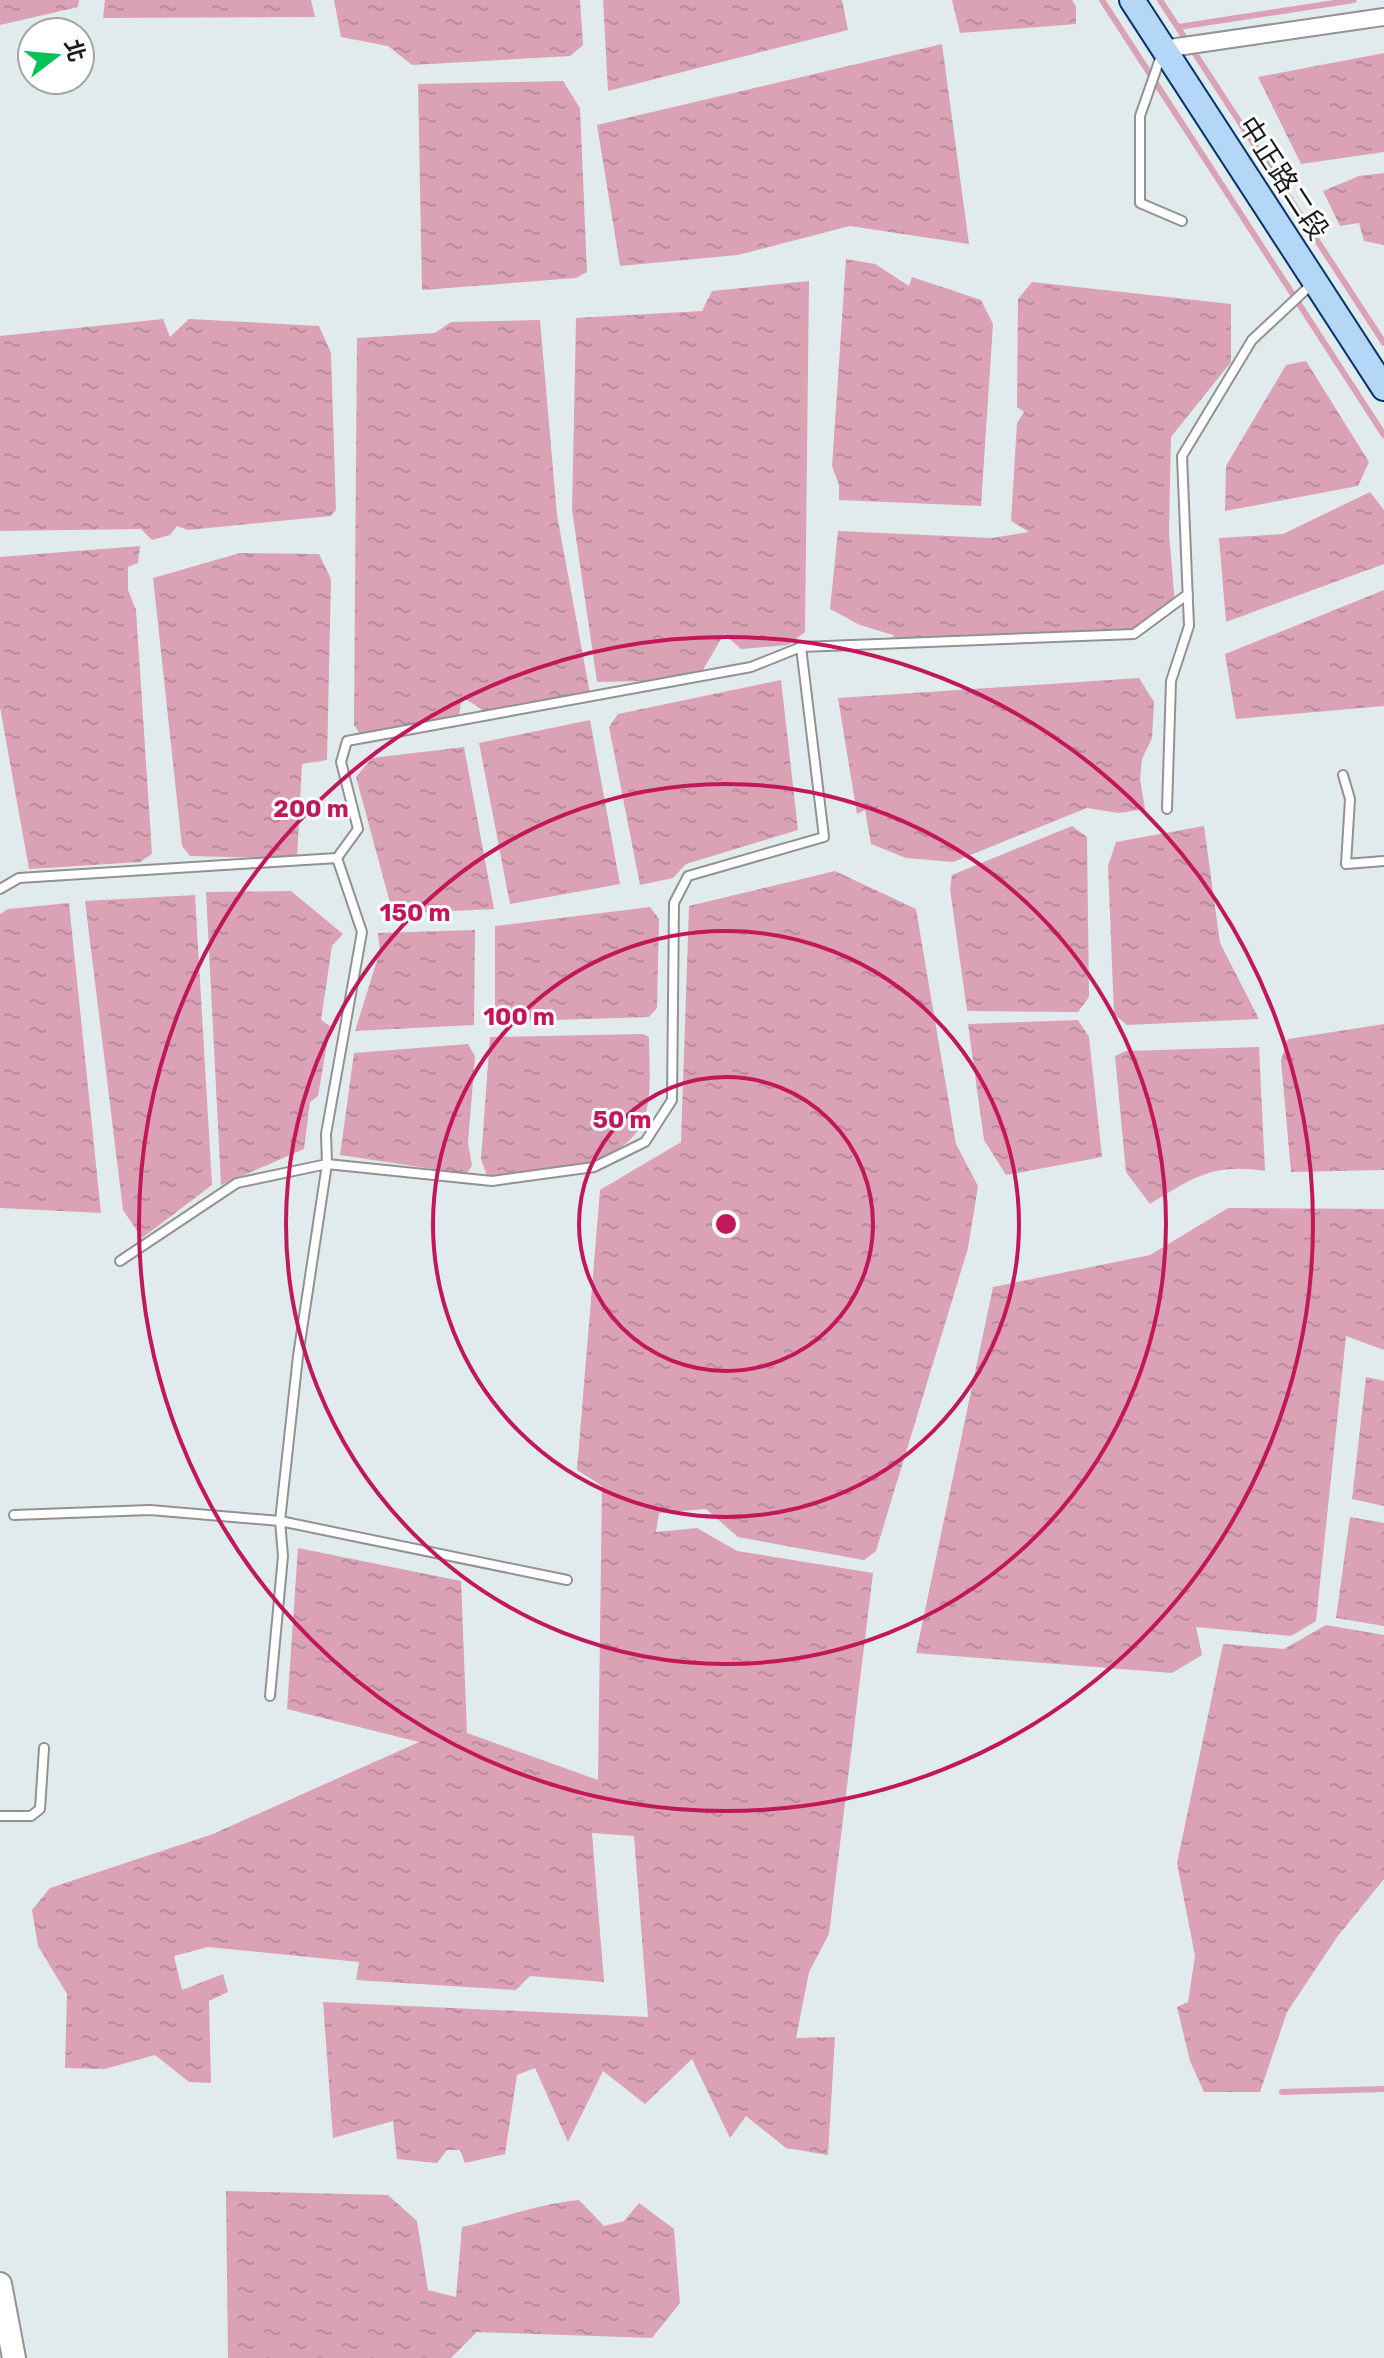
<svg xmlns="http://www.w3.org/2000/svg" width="1384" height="2358" font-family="Rubik,'Noto Sans TC',sans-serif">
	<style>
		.water { fill: url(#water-ripples) }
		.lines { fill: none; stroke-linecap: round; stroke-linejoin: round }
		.stream { stroke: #daa2b4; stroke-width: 6 }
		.service-casing { stroke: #929292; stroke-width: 12 }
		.minor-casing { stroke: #929292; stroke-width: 20 }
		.tertiary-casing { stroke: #929292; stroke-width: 26 }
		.secondary-casing { stroke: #07356e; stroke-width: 28 }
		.service { stroke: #fff; stroke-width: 8 }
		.minor { stroke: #fff; stroke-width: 16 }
		.tertiary { stroke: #fff; stroke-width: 22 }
		.secondary { stroke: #b4d6f7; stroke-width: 24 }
		.ring { fill: none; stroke: #c2185b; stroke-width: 4 }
		.labels { text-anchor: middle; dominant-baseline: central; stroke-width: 6; stroke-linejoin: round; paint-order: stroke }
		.street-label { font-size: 28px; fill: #1b1b1b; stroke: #fff }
		.centre { fill: #c2185b; stroke: #fff; stroke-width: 4 }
		.ring-label { font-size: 24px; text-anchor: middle; font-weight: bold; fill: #c2185b; stroke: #fff; stroke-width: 6; stroke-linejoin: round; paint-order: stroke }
	</style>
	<defs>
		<pattern id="water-ripples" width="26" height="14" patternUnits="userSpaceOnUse" patternTransform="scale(2)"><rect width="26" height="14" fill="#daa2b4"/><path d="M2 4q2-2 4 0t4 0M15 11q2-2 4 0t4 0" fill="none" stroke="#ba8b9a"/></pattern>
	</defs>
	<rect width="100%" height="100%" fill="#e1ebed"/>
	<path class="water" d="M0,0H79L78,7L0,25Z
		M105,0H311L315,17L103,18Z
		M334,0H580L583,45L570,56L412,65L388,46L341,37Z
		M603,0H842L848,30L608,91Z
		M952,0H1072L1076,6V24L960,33Z
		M942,44L969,244L850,226L738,255L620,266L597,125Z
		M1384,53V152L1301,164L1258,77Z
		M563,81L580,108L587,272L576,278L422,290L418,84Z
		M1384,173V245L1364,241L1359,223L1340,226L1323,191L1359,176Z
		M846,259L875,264L909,286L912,277L981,300L993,324L981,506L839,500V485L832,466Z
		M809,281L805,632L788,645L741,649L724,634L697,680L597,682L572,510L576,318L702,311L712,291Z
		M1032,282L1231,304V362L1171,437L1169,532L1175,605L1137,634L896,647L893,635L860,625L830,609L838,531L992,538L1029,532L1011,521L1017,423L1024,412L1017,407L1018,299Z
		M163,319L170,337L189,319L319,326L331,353L336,510L331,516L188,530L177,526L170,535L152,540L141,529L0,531V336Z
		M540,320L557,515L590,694L488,713L462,697L458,721L361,736L354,725L357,338L435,333L451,322Z
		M1306,361L1369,462L1358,486L1225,511L1226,466L1286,365Z
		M1370,492L1384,510V564L1226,622L1219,538L1283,534Z
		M140,546L138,563L128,567V590L136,610L152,854L140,862L29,869L0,707V557Z
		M240,553L319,554L331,579L327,760L302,764L297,859L190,856L182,846L153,578Z
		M1384,590V706L1236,719L1225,654Z
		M1139,678L1154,702L1152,738L1142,759L1140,779L1145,809L1119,813L1087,808L953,862L906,858L871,844L865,810L857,814L838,698Z
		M781,680L798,830L686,864L673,878L640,885L609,727L618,714Z
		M590,720L620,884L510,904L479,743Z
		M464,747L494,909L393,914L356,777L372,758Z
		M1072,826L1087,837L1089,997L1078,1012L967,1011L950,889L952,875Z
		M1204,826L1220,943L1259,1019L1127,1025L1114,1014L1108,866L1116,842Z
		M835,871L916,909L956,1144L978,1186L968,1248L876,1551L864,1560L738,1537L706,1509L659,1513L656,1532L697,1528L737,1551L873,1573L829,1934L809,1972L796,2038L835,2037L828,2155L786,2148L746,2116L730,2138L692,2059L645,2104L603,2071L568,2142L535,2068L517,2075L505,2154L465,2163L460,2150H447L437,2163L397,2159L393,2121L333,2138L323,2002L648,2017L634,1836L592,1833L604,1982L530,1976L516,1990L356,1980L359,1962L208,1947L174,1956L182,1990L223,1974L228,1992L209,2001L211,2083L189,2082L155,2055L105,2069L65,2068L67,1994L38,1946L32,1910L50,1888L213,1834L419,1742L287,1709L298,1548L461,1581L467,1733L598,1780L602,1486L577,1470L600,1190L681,1142L689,906Z
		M291,891L343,934L332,946L321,1020L330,1026L318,1096L310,1102L304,1149L221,1185L206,892Z
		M195,895L212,1185L142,1238L123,1210L85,901Z
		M69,903L101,1213L0,1208V914L8,909Z
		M650,907L659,919L657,1008L649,1017L495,1022V926Z
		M475,930L474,1025L355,1031L380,951L378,933Z
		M1078,1020L1089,1037L1102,1157L1006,1175L984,1140L968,1024Z
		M1384,1024V1170L1291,1172L1281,1060L1288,1039Z
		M643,1034L649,1037C649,1061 652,1090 646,1112C632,1171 535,1172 488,1179L481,1159L490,1037Z
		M468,1044L475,1056L468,1143L472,1166L466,1174L340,1155L354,1053Z
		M1259,1047L1265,1171C1212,1163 1193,1178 1150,1204L1126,1172L1115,1056L1126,1051Z
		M1228,1208L1384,1209V1350L1346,1336L1316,1621L1291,1636L1196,1627L1202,1655L1172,1673L916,1653L993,1287L1150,1255Z
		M1366,1377L1384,1381V1506L1352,1499Z
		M1350,1517L1384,1523V1626L1336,1618Z
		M1326,1625L1384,1635V1879L1337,1937L1287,2012L1260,2092H1204L1190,2061L1177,2007L1188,2002L1195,1956L1177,1863L1223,1644L1284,1649Z
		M226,2191L388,2195L417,2221L428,2290L456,2297L462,2227C502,2218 538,2204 579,2200L604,2226L624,2221L639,2203L674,2229L680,2303L652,2338L477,2332L451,2358H228Z"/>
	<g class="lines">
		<path class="stream" d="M1102,0L1384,435
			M1160,0L1384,343
			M1178,27L1354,0
			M1282,2092L1384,2089"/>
		<g class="service-casing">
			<path id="service" d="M1162,53L1140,116V203L1182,221
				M1343,775L1350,799L1346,864L1384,861
				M1167,809L1171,681L1189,626L1182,456L1252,340L1314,282
				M337,858L358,829L341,762L347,741L751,667L801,647
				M0,889L19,878L337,858L362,932L326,1134L327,1164L298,1356L280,1521L283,1556L270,1696
				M120,1261L237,1183L327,1164L492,1181L594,1167L645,1142L672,1100L674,903L688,876L824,837L801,647L1134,634L1188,594
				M14,1515L150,1510L280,1521L567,1580
				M0,1816H31L40,1809L44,1748"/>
		</g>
		<g class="minor-casing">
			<path id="minor" d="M1163,49L1384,17"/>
		</g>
		<g class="tertiary-casing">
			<path id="tertiary" d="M0,2284L14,2358"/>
		</g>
		<g class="secondary-casing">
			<path id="secondary" d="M1132,0L1384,388"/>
		</g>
		<use href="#service" class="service"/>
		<use href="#minor" class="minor"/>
		<use href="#tertiary" class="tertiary"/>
		<use href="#secondary" class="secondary"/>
	</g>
	<g class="ring">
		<circle cx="726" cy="1224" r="147"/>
		<circle cx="726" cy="1224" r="293"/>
		<circle cx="726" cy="1224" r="440"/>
		<circle cx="726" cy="1224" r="587"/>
	</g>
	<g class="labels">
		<g class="street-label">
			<text transform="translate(1283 178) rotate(57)">中正路二段</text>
		</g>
	</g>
	<circle cx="726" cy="1224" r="12" class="centre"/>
	<g class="ring-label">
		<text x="311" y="817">200 m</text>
		<text x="415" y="921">150 m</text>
		<text x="519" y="1025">100 m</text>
		<text x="622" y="1128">50 m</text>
	</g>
	<g transform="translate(56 56) rotate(74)"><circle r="38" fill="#ffffff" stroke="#a4a4a4" stroke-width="2"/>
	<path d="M0-6L14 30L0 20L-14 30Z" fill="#05c258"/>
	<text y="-12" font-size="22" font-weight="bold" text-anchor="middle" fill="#1b1b1b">北</text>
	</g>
</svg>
